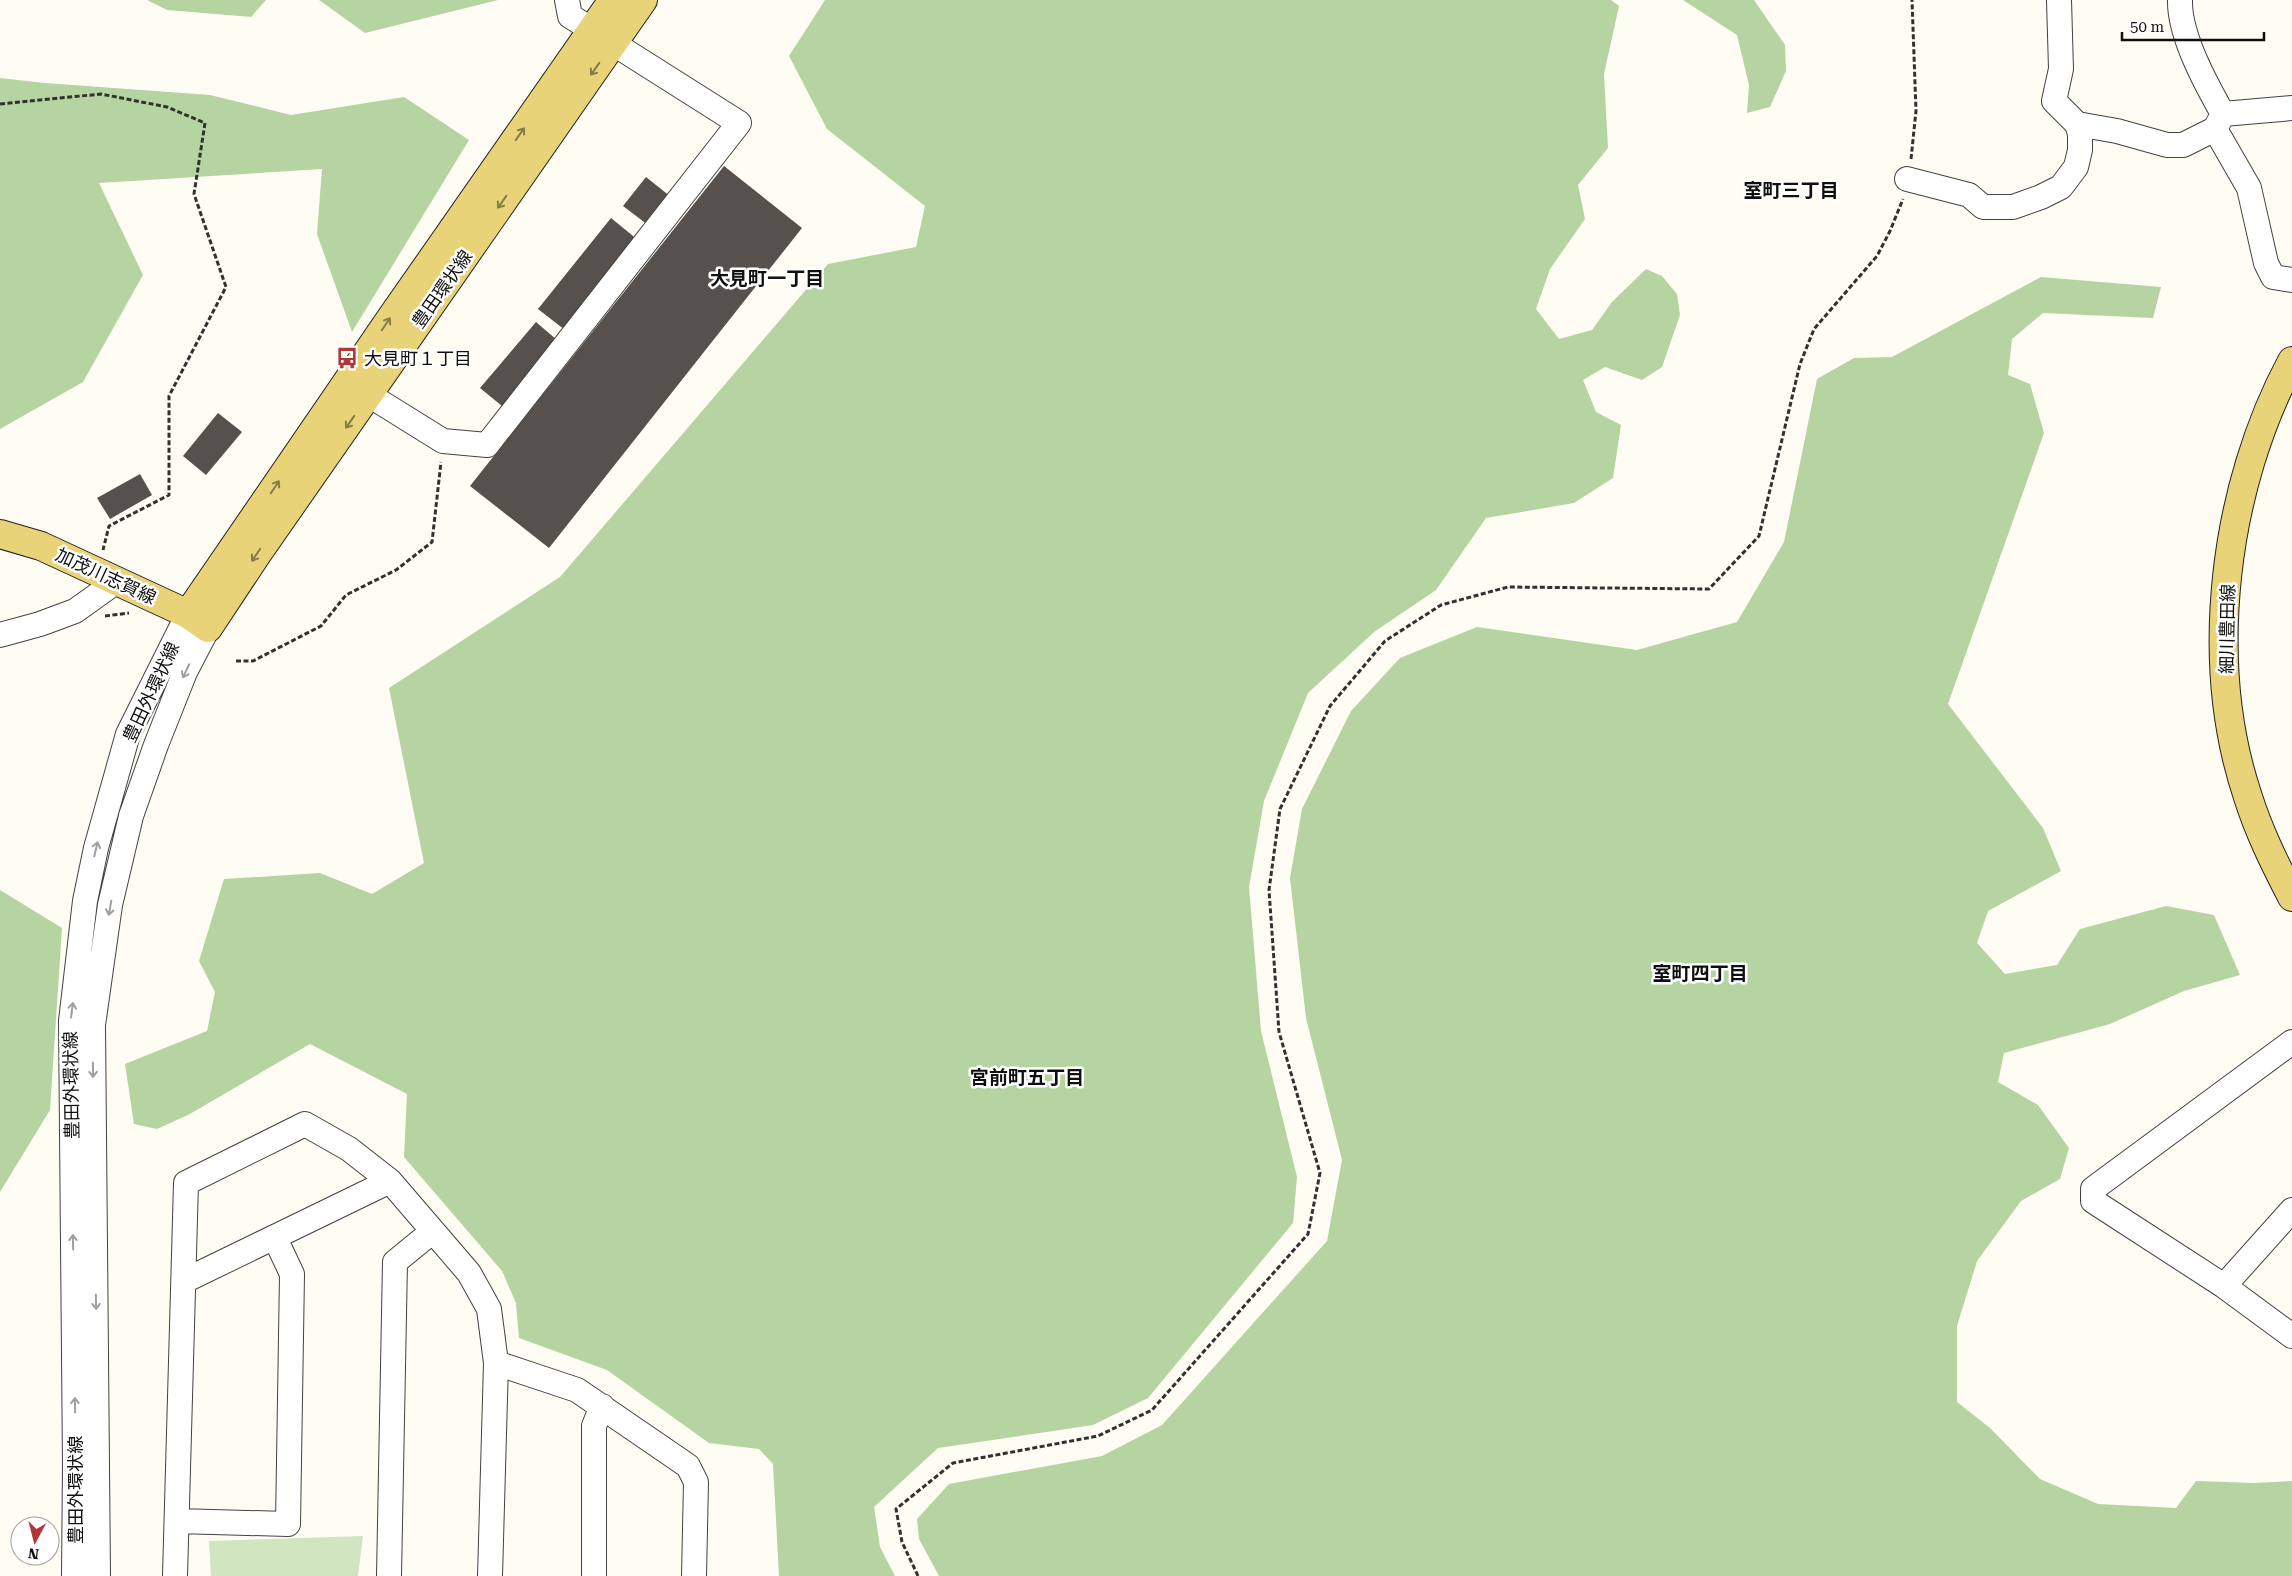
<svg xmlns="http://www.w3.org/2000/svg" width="2292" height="1576" font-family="'Roboto Serif','Noto Sans JP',serif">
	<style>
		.green { fill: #d1e5c0 }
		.forest { fill: #b5d4a1 }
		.building { fill: #57514d }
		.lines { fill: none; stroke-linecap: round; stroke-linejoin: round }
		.minor-casing { stroke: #424242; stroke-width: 26 }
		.major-casing { stroke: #202020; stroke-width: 30 }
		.path { stroke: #313131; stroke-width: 3; stroke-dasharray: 5 2.5; stroke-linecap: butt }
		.minor { stroke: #fff; stroke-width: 24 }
		.major { stroke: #e9d378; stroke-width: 28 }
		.oneway { stroke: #877b49 }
		.oneway2 { stroke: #9f9f9f }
		.labels { text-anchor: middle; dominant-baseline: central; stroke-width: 5; stroke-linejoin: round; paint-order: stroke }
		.street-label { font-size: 18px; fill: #0f0f0f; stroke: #fff }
		.poi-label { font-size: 18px; fill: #0f0f0f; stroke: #fff; text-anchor: start }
		.neighbourhood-label { font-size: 19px; font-weight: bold; fill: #0f0f0f; stroke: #fff }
	</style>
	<rect width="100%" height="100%" fill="#fefcf3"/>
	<path class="green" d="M363,1536L358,1576H211L209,1541Z"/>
	<path class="forest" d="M147,0H266L251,17L167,10Z
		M319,0H498L365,33Z
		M825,0H1611L1619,6L1604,74L1608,148L1578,185L1585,219L1550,269L1536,309L1559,339L1592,330L1612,302L1646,269L1662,276L1677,294L1680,315L1662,367L1642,380L1605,367L1583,380L1596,412L1621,425L1613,478L1574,503L1486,518L1436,590L1374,632L1308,693L1264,801L1249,887L1261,1031L1297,1177L1293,1223L1148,1398L1093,1425L938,1448L874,1507L880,1547L895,1576H779L773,1464L759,1449L709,1443L607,1370L519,1338L516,1303L502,1271L404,1157L407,1094L310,1044L188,1115L157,1129L134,1124L125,1064L207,1031L215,992L199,961L224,879L320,873L372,894L424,863L389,688L560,577L828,264L916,247L925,206L827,129L789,56Z
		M1683,0H1754L1785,45L1786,71L1770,107L1747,113L1749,85L1737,35Z
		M0,78L45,83L210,95L291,115L404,97L469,140L352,332L317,234L322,169L99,183L143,275L83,382L0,429Z
		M2041,277L2161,287L2153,318L2043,313L2012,339L2008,375L2030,384L2044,433L1948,704L2043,828L2061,871L1988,911L1977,943L2005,974L2057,965L2080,929L2166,906L2214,915L2240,975L2184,991L2110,1024L2004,1053L1998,1082L2038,1105L2069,1148L2060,1179L2021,1201L1977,1261L1957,1326V1402L1990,1428L2040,1479L2098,1504L2176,1508L2196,1481L2254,1483L2292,1481V1576H939L919,1539L917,1519L949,1484L1102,1456L1162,1425L1327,1241L1342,1160L1306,1018L1290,878L1302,809L1351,711L1400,658L1477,627L1637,650L1737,622L1784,542L1817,379L1854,358L1892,357Z
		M0,890L62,928L50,1110L0,1192Z"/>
	<path class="building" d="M724,166L802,228L549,548L470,486Z
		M646,177L671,197L648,225L623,206Z
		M611,218L638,240L565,330L538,309Z
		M536,322L557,340L502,406L480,388Z
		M218,413L242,432L206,475L183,456Z
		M140,474L152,495L110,519L97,498Z"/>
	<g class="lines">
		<g class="minor-casing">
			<path id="minor" d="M2180,0C2179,35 2206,84 2223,114
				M2077,124L2117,131L2167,145H2183L2215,129L2223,114L2292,108
				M2215,129L2249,188L2266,263L2273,277L2292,280
				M1907,179L1969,195L1983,207H2013L2041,197L2061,187L2076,167L2080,150V134L2077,124L2054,101L2061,69L2059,0
				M369,395L443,441L487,445L739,123L570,16L567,0
				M0,635L40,624L75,611L117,581
				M2292,1042L2093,1189V1201L2224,1286L2292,1336
				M184,1281L390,1181
				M2224,1286L2292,1210
				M496,1363L577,1390L688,1466L696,1482L694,1576
				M177,1521L288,1524L292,1274L275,1238
				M74,1576L75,1466L71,1021L85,901L96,848L128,734L188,614
				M98,1576L93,1025L110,905L131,816L156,745L185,672L208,628
				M175,1576L186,1183L305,1124L349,1149L390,1181L469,1273L489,1309L496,1363L490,1576
				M389,1576L395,1262L433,1231
				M594,1576V1426L602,1406"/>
		</g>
		<g class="major-casing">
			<path id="major" d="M2292,361C2224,487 2202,660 2248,797C2259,832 2275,864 2292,897
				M0,534L41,546L188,614L208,628L257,554L643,0
				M188,614L391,318L613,0"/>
		</g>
		<path class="path" d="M0,104L101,94L167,107L205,123L194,194L226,287L169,396V495L109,526L103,550
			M1911,159L1916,111L1912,0
			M105,616L129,613
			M236,661H253L321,626L346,595L396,570L432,542L441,462
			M918,1576L902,1542L896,1509L953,1463L1098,1436L1152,1410L1308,1234L1320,1173L1279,1032L1269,890L1280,809L1330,706L1385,641L1441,605L1508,587L1709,589L1759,536L1800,364L1814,329L1877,256L1890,231L1903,199"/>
		<use href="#minor" class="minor"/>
		<use href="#major" class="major"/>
	</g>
	<defs><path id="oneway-shaft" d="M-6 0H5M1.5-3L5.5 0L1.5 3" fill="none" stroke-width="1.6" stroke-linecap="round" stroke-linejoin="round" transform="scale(1.25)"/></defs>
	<g class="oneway">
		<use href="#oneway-shaft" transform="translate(595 69) rotate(125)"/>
		<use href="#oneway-shaft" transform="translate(520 134) rotate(-55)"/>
		<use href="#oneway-shaft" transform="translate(502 202) rotate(125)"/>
		<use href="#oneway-shaft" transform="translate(386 324) rotate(-56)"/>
		<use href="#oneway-shaft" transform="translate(350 422) rotate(125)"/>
		<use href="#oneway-shaft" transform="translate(275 487) rotate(-56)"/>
		<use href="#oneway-shaft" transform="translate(256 555) rotate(124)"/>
	</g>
	<g class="oneway2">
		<use href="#oneway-shaft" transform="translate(186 671) rotate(115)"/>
		<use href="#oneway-shaft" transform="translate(96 849) rotate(-77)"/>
		<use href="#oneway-shaft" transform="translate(110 908) rotate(100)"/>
		<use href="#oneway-shaft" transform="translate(72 1010) rotate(-83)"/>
		<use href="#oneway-shaft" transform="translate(93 1070) rotate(89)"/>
		<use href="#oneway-shaft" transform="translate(73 1242) rotate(-91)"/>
		<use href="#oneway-shaft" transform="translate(96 1302) rotate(89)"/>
		<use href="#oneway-shaft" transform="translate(75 1405) rotate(-91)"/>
	</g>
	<defs>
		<g id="bus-bare" transform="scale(1.725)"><path d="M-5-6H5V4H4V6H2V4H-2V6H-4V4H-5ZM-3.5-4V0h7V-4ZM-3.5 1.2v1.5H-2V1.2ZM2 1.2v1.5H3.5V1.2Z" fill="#b03737" stroke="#fff" stroke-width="2.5" paint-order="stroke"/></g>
	</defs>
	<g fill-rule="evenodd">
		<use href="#bus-bare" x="347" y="358"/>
	</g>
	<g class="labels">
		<g class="street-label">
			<text transform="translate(442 289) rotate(-55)">豊田環状線</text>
			<text transform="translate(106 576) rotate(25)">加茂川志賀線</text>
			<text transform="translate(2227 629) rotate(-89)">細川豊田線</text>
			<text transform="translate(151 692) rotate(-65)">豊田外環状線</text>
			<text transform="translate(71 1085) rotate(-91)">豊田外環状線</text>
			<text transform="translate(75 1490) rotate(-90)">豊田外環状線</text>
		</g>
		<g class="poi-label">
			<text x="364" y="358">大見町１丁目</text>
		</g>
		<g class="neighbourhood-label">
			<text x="1791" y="190">室町三丁目</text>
			<text x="767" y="278">大見町一丁目</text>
			<text x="1700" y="973">室町四丁目</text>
			<text x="1027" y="1077">宮前町五丁目</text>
		</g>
	</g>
	<g transform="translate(35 1541) rotate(187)"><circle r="24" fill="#ffffff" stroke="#9f9f9f"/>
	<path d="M0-4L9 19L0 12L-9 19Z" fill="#b03737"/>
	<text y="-8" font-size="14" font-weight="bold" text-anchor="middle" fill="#0f0f0f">N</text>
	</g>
	<path d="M2122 32v8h142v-8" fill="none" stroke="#0f0f0f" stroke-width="2.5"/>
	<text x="2130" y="32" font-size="15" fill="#0f0f0f" stroke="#ffffff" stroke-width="4" paint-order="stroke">50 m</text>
</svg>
